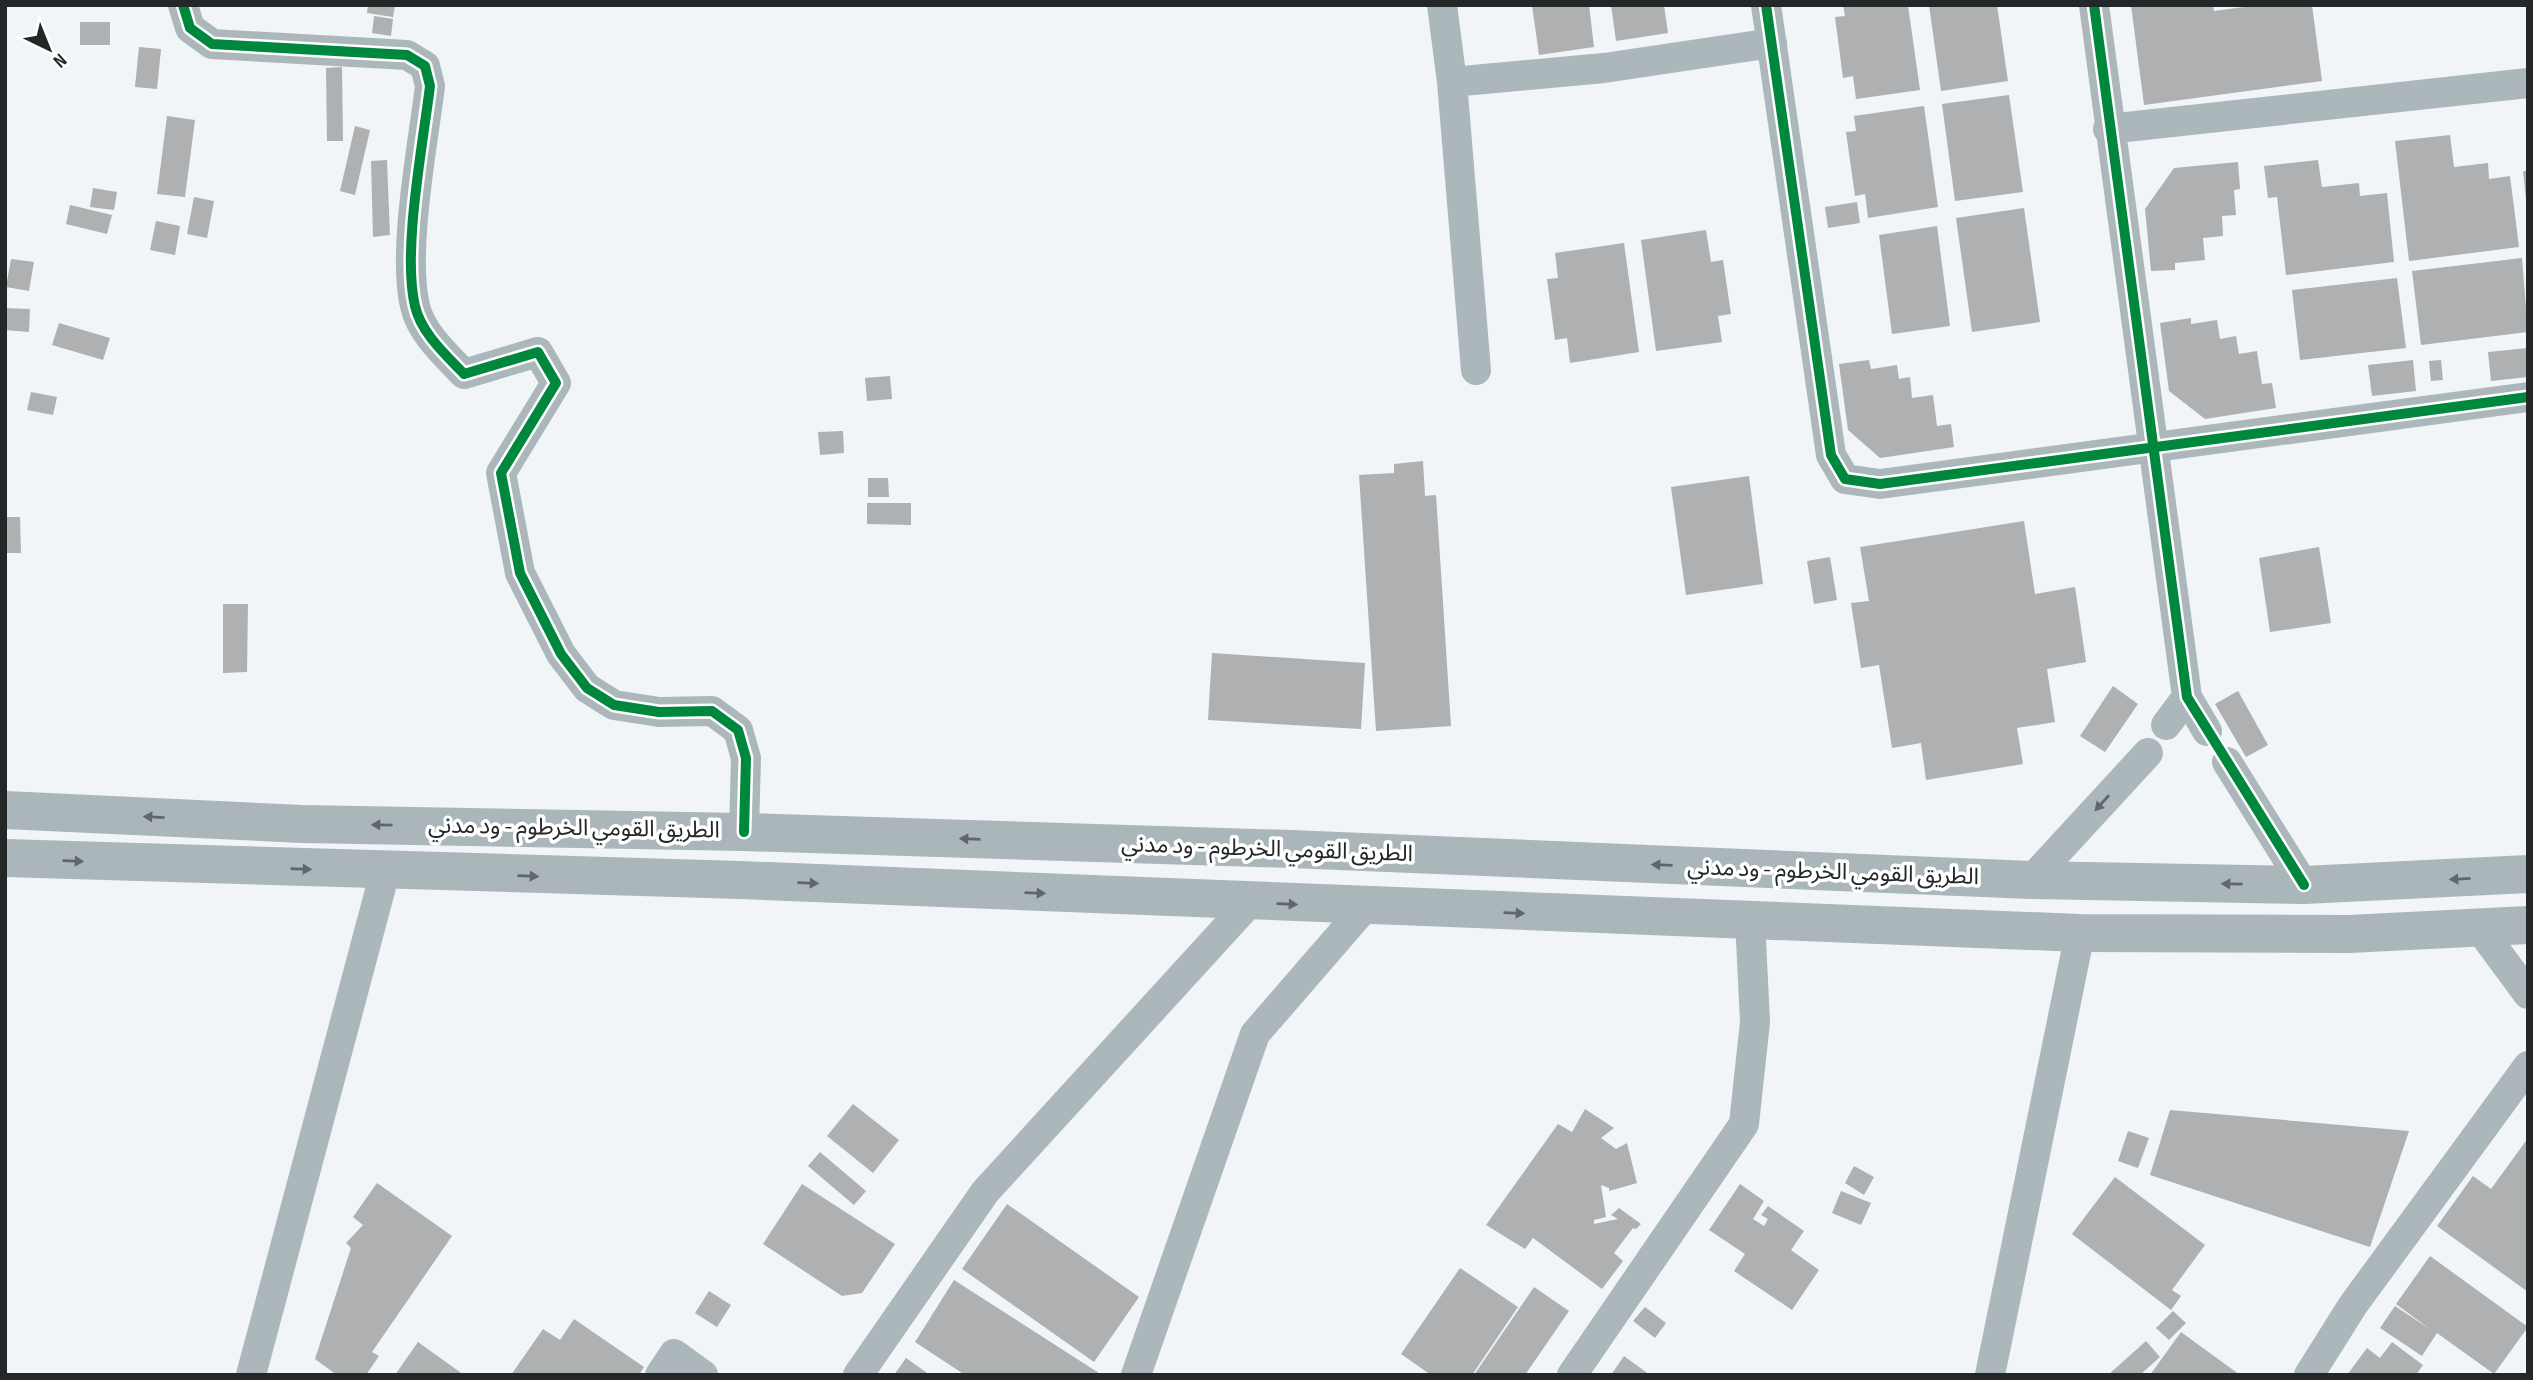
<svg xmlns="http://www.w3.org/2000/svg" width="2533" height="1380" font-family="'Sofia Sans Condensed','Noto Sans Arabic',sans-serif">
	<style>
		.building { fill: #aeb0b2 }
		.lines { fill: none; stroke-linecap: round; stroke-linejoin: round }
		.minor { stroke: #acb7bb; stroke-width: 30 }
		.trunk { stroke: #aab6ba; stroke-width: 38 }
		.cycleway-casing { stroke: #fff; stroke-width: 15 }
		.cycleway { stroke: #00873e; stroke-width: 10 }
		.oneway { fill: #61686a }
		.oneway2 { fill: #60676a }
		.labels { text-anchor: middle; dominant-baseline: central; stroke-width: 7; stroke-linejoin: round; paint-order: stroke }
		.street-label { font-size: 23px; fill: #242728; stroke: #fff }
	</style>
	<rect width="100%" height="100%" fill="#f1f5f7"/>
	<path class="building" d="M368,5H395L393,17L367,13Z
		M1532,5H1589L1594,47L1539,55Z
		M1611,5H1664L1668,33L1616,41Z
		M1843,5H1908L1920,90L1856,99L1853,76L1843,78L1835,17L1845,16Z
		M1929,5H1997L2008,81L1941,91Z
		M2131,5H2213L2214,11L2259,5H2312L2322,81L2144,105Z
		M374,16L393,19L391,36L372,33Z
		M80,22H110V45H80Z
		M139,47L161,49L157,89L135,87Z
		M342,67L343,141H327L326,68Z
		M2009,95L2023,192L1955,201L1942,104Z
		M1924,106L1938,207L1868,218L1865,194L1855,196L1846,132L1856,131L1854,116Z
		M167,116L195,120L185,197L157,194Z
		M355,126L370,130L355,195L340,191Z
		M2450,135L2454,167L2488,163L2489,179L2510,176L2519,247L2409,261L2395,141Z
		M387,160L390,235L373,237L371,161Z
		M2318,160L2322,187L2359,183L2360,196L2387,193L2394,262L2286,275L2277,197L2268,198L2264,166Z
		M2238,162L2240,189L2234,190L2236,215L2222,216L2223,236L2203,238L2205,260L2175,263V270L2151,271L2145,209L2174,168Z
		M2523,171H2528V200H2526Z
		M93,188L117,192L114,210L90,207Z
		M194,197L214,201L207,238L187,234Z
		M1857,202L1860,223L1828,228L1825,207Z
		M70,205L112,215L107,234L66,224Z
		M2024,208L2040,322L1972,332L1956,218Z
		M156,221L180,226L175,255L150,250Z
		M1937,226L1950,326L1892,334L1879,235Z
		M1706,230L1711,262L1723,260L1731,314L1718,316L1722,342L1656,351L1641,240Z
		M1624,243L1639,352L1570,363L1567,338L1555,340L1547,279L1558,278L1555,253Z
		M2522,258L2528,332L2421,345L2412,271Z
		M11,259L34,262L29,291L6,287Z
		M2397,278L2406,348L2300,360L2292,290Z
		M5,308L30,309L29,332L5,330Z
		M2191,318V324L2217,320L2220,339L2236,336L2239,354L2257,351L2262,384L2272,383L2276,408L2205,419L2169,391L2160,323Z
		M59,323L110,338L103,360L52,345Z
		M2528,348V377L2491,381L2488,352Z
		M1869,360L1871,369L1897,365L1899,379L1910,377L1912,398L1933,395L1937,426L1951,424L1954,447L1880,458L1848,430L1839,364Z
		M2413,360L2416,391L2372,396L2368,365Z
		M2441,360L2443,380L2431,381L2429,361Z
		M890,376L892,399L867,401L865,378Z
		M31,392L57,397L53,415L27,410Z
		M843,431L844,453L820,455L818,432Z
		M1423,461L1425,496L1436,495L1451,726L1376,731L1359,475L1394,473V464Z
		M1749,476L1763,584L1686,595L1671,487Z
		M868,478H888L889,497H868Z
		M867,503H911V525L867,524Z
		M5,517H20L21,553H5Z
		M2024,521L2035,594L2075,587L2086,662L2047,669L2055,722L2017,728L2023,764L1926,780L1921,743L1892,748L1879,665L1861,668L1851,603L1869,601L1860,547Z
		M2319,547L2331,623L2270,632L2259,558Z
		M1830,557L1837,600L1814,604L1807,561Z
		M223,604H248L247,672L223,673Z
		M1212,653L1365,663L1361,729L1208,720Z
		M2113,686L2138,704L2105,752L2080,736Z
		M2238,691L2268,745L2246,757L2215,704Z
		M853,1104L899,1140L873,1173L827,1136Z
		M1585,1109L1614,1128L1601,1138L1616,1149L1627,1143L1637,1183L1609,1191V1188L1601,1185L1606,1217L1594,1220V1224L1618,1219L1611,1215L1619,1208L1641,1224L1636,1229L1633,1228L1614,1253L1623,1261L1602,1289L1533,1238L1525,1249L1486,1225L1558,1124L1572,1132Z
		M2170,1110L2409,1131L2370,1247L2150,1175Z
		M2128,1131L2149,1138L2138,1168L2118,1161Z
		M2528,1138V1292L2437,1226L2473,1176L2491,1189Z
		M820,1152L866,1191L854,1205L808,1166Z
		M1854,1166L1874,1177L1864,1195L1845,1183Z
		M2115,1177L2205,1245L2172,1290L2181,1296L2171,1310L2072,1234Z
		M377,1183L452,1236L372,1352L379,1356L366,1375H337L315,1359L351,1248L346,1243L363,1225L353,1217Z
		M802,1184L895,1244L862,1293L842,1296L763,1244Z
		M1740,1184L1764,1201L1753,1219L1764,1226L1768,1219L1761,1215L1768,1206L1804,1231L1791,1250L1819,1270L1792,1310L1734,1271L1745,1254L1709,1230Z
		M1841,1191L1871,1203L1861,1225L1832,1213Z
		M1007,1204L1139,1297L1094,1362L962,1269Z
		M2430,1256L2528,1327L2494,1374L2437,1333L2422,1356L2380,1328L2395,1306L2431,1330L2396,1304Z
		M1460,1268L1518,1307L1472,1375H1431L1401,1354Z
		M954,1280L1102,1375H965L915,1342Z
		M1534,1287L1569,1311L1525,1375H1474Z
		M709,1291L731,1305L717,1327L695,1313Z
		M1645,1307L1666,1323L1655,1338L1633,1321Z
		M2173,1311L2186,1323L2169,1340L2156,1328Z
		M574,1319L644,1367L639,1375H511L543,1329L560,1340Z
		M2181,1332L2240,1375H2150Z
		M2146,1341L2160,1357L2140,1375H2108Z
		M418,1342L464,1375H395Z
		M2392,1342L2423,1365L2416,1375H2347L2367,1348L2380,1358Z
		M1624,1356L1650,1375H1611Z
		M906,1358L930,1375H894Z"/>
	<g class="lines">
		<path class="minor" d="M183,5L190,28L212,44L407,55L425,66L430,86C423,144 402,252 415,306C421,333 446,355 464,374L538,352L556,383L501,473L520,573L561,654L587,688L614,705L659,712L712,711L738,730L746,758L744,832
			M1442,5L1452,82L1476,370
			M1766,5L1831,455L1845,479L1880,484L2528,397
			M2094,5L2187,697L2207,731
			M1452,82L1604,68L1772,43
			M2108,129L2528,83
			M2166,725L2187,697
			M2227,762L2304,885
			M2031,880L2148,753
			M2480,929L2528,994
			M251,1375L385,872
			M660,1375L674,1354L703,1375
			M858,1375L985,1192L1250,902
			M1136,1375L1255,1034L1365,907
			M1572,1375L1744,1124L1755,1022L1750,919
			M1990,1375L2080,933
			M2309,1375L2353,1305L2528,1066"/>
		<path class="trunk" d="M5,810L302,824L744,832L1291,849L2031,880L2304,885L2528,874
			M5,858L740,880L2080,933L2349,934L2528,925"/>
		<g class="cycleway-casing">
			<path id="cycleway" d="M183,5L190,28L212,44L407,55L425,66L430,86C423,144 402,252 415,306C421,333 446,355 464,374L538,352L556,383L501,473L520,573L561,654L587,688L614,705L659,712L712,711L738,730L746,758L744,832
				M1766,5L1831,455L1845,479L1880,484L2528,397
				M2094,5L2187,697L2304,885"/>
		</g>
		<use href="#cycleway" class="cycleway"/>
	</g>
	<defs><path id="oneway-solid" d="M-6-.8H1V-3.2L6.5 0L1 3.2V.8H-6Z" transform="scale(1.75)"/></defs>
	<use class="oneway" href="#oneway-solid" transform="translate(2102 803) rotate(132)"/>
	<g class="oneway2">
		<use href="#oneway-solid" transform="translate(154 817) rotate(-177)"/>
		<use href="#oneway-solid" transform="translate(382 825) rotate(-179)"/>
		<use href="#oneway-solid" transform="translate(970 839) rotate(-178)"/>
		<use href="#oneway-solid" transform="translate(73 861) rotate(2)"/>
		<use href="#oneway-solid" transform="translate(1662 865) rotate(-178)"/>
		<use href="#oneway-solid" transform="translate(301 869) rotate(2)"/>
		<use href="#oneway-solid" transform="translate(528 876) rotate(2)"/>
		<use href="#oneway-solid" transform="translate(2460 879) rotate(177)"/>
		<use href="#oneway-solid" transform="translate(808 883) rotate(2)"/>
		<use href="#oneway-solid" transform="translate(2232 884) rotate(-179)"/>
		<use href="#oneway-solid" transform="translate(1035 893) rotate(2)"/>
		<use href="#oneway-solid" transform="translate(1287 904) rotate(2)"/>
		<use href="#oneway-solid" transform="translate(1514 913) rotate(2)"/>
	</g>
	<g class="labels">
		<g class="street-label">
			<text transform="translate(574 828) rotate(1)">الطريق القومي الخرطوم - ود مدني</text>
			<text transform="translate(1267 849) rotate(2)">الطريق القومي الخرطوم - ود مدني</text>
			<text transform="translate(1833 872) rotate(2)">الطريق القومي الخرطوم - ود مدني</text>
		</g>
	</g>
	<rect width="2533" height="1380" fill="none" stroke="#242728" stroke-width="14"/>
	<g transform="translate(49 49) rotate(137)" stroke="#ffffff" stroke-width="5" paint-order="stroke">
	<path d="M0-5L12 26L0 18L-12 26Z" fill="#242728"/>
	<text y="-10" font-size="19" font-weight="bold" text-anchor="middle" fill="#242728">N</text>
	</g>
</svg>
